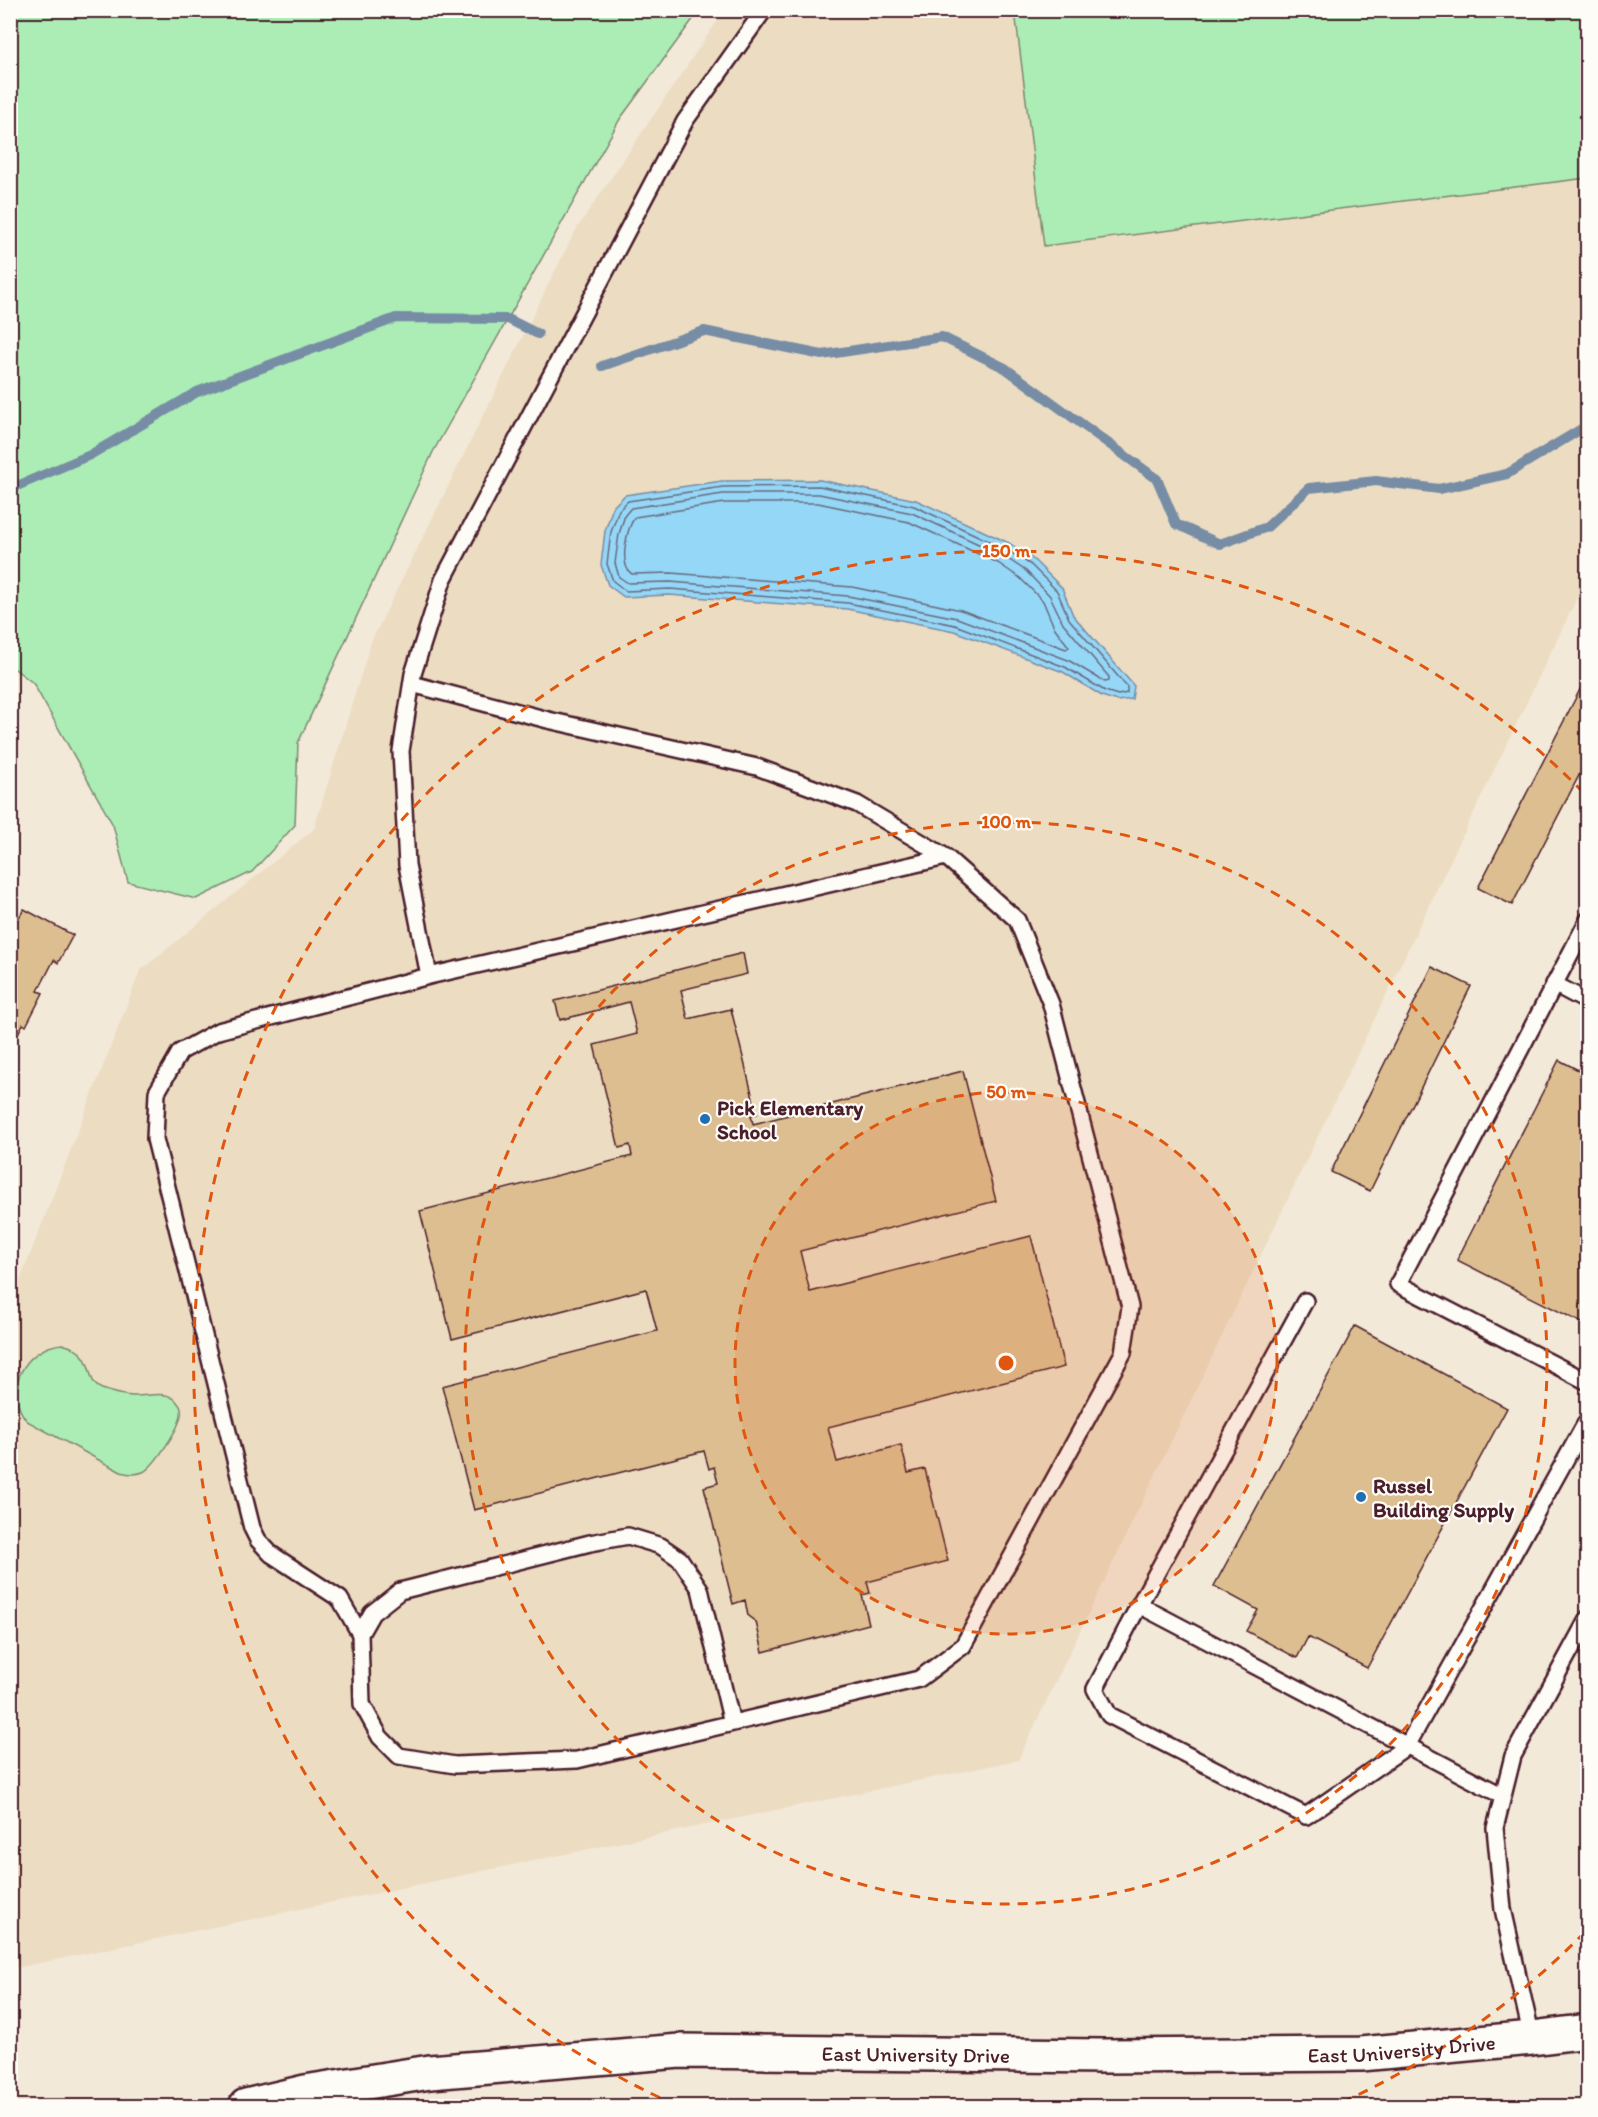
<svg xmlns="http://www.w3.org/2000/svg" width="1598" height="2117" font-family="Itim,sans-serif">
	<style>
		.built { fill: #ecdcc2 }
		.green { fill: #acedb5; stroke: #7b8670; stroke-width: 1.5 }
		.water { fill: #95d7f7; stroke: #778da5; stroke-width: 1.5 }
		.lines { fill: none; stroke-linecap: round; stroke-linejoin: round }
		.shore { stroke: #68697d; stroke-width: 1.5 }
		.stream { stroke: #778da5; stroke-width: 10 }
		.building { fill: #ddbe90; stroke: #4a1f2b; stroke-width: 1.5 }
		.service-casing { stroke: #4a1f2b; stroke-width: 20 }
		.primary-casing { stroke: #4a1f2b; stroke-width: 38 }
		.service { stroke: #fdfcf7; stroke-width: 15 }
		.primary { stroke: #fdfcf7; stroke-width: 33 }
		.ring { fill: none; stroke: #e0560e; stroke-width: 3; stroke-dasharray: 10 8 }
		.poi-dot { fill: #1f6fb2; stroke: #fdfcf7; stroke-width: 2 }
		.labels { text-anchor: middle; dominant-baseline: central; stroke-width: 4.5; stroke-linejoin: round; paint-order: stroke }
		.poi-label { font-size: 21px; font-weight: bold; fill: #4a1f2b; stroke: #fdfcf7; text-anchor: start }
		.street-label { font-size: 21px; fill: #4a1f2b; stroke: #fdfcf7 }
		.centre { fill: #e0560e; stroke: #fdfcf7; stroke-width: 3 }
		.ring-label { font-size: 18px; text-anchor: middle; font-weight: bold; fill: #e0560e; stroke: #fdfcf7; stroke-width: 4.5; stroke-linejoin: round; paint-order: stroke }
	</style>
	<rect width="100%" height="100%" fill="#f3e9d8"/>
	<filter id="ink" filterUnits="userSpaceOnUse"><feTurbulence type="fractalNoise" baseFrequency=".0167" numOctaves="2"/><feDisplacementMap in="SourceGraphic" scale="12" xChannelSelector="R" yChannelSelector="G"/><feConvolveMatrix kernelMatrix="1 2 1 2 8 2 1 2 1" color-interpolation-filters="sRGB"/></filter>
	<g filter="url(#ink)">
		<path class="built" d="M724,11H1587V577L1018,1760L11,1969V1304L140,971L314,829L371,642L574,233Z"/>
		<path class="green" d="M10,11H699L620,119L433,452L298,743L295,825L252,872L196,899L128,882L113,825L33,683L11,666Z
			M1015,11H1587V178L1044,246Z
			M62,1344C100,1354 82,1381 102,1389C111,1392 123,1396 133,1396C147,1397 168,1389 177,1402C180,1405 182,1410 181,1415C180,1427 154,1467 143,1472C136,1475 128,1474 121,1472L27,1421C2,1390 24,1348 62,1344Z"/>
		<path class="water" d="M820,480L916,500L1009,543L1034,560L1062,588L1073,615L1134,686L1132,699L1117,701L1102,696L1063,672L954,631L847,609L669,595L624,597L608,585L601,565L605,531L613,507L625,495L722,481Z"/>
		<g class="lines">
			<path class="shore" d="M819,486L914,506L1006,549L1031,565L1057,591L1069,619L1127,687V693L1118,695L1105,691L1065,667L955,625L848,603L670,589L626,591L613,581L607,564L611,532L619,510L628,501L723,487Z
				M723,494H819L912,513L1002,555L1026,571L1050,596L1063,623L1109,677V681L1105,682L1068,660L957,618L848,596L670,582L628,583L619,577L615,563L619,534L625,515L631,508Z
				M724,503H818L909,522L998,563L1020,578L1043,601L1054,627L1069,647L1066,649L961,610L852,587L671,573L632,574C618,565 627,528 635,517Z"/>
			<path class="stream" d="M602,366L704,331L822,355L942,337L1005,368L1157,479L1176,524L1220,544L1267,527L1309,488L1376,481L1439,489L1507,474L1588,425
				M10,489L90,455L197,392L396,318L508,319L538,334"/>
		</g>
		<path class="building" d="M1588,674V758L1512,905L1478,888Z
			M24,909L73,935L58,963L54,960L38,991L43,993L26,1026L23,1024L10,1049V924L14,926Z
			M743,953L747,974L681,990L688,1019L731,1009L757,1114L751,1115L753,1124L963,1071L996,1201L800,1251L810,1292L1031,1236L1064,1367L828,1427L837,1462L901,1445L908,1473L925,1469L948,1561L867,1582L870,1593L862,1595L869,1624L763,1652L756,1622L748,1616L745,1600L733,1604L704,1487L718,1483L714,1467L709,1469L704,1451L474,1510L442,1386L657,1331L646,1289L452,1339L420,1211L632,1156L630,1145L619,1148L594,1045L637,1034L629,1002L560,1020L555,1001Z
			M1432,967L1471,986L1370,1191L1331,1172Z
			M1559,1060L1588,1075V1326L1457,1260Z
			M1355,1326L1507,1408L1367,1668L1308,1637L1297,1658L1246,1631L1258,1610L1214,1586Z"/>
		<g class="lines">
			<g class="service-casing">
				<path id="service" d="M412,684L548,720L757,767L857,804L946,857L1017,920L1051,1004L1130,1307L1123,1353L963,1646L919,1679L577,1760L455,1765L399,1756L380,1737L362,1704L360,1634L340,1599L271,1554L258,1540L252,1528L155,1139L157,1092L180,1052L218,1031L429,976L946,857
					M1588,920L1398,1284L1588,1382
					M429,976L407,865L401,751L413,674L443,580L685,121L764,10
					M1554,984L1588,1002
					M1305,1301L1139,1605L1503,1796
					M1139,1605L1095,1689L1109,1715L1306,1816L1407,1746L1588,1419
					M360,1634L372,1613L400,1591L590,1543L628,1536L661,1546L680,1559L700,1589L732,1723
					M1532,2038L1503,1909L1495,1828L1513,1756L1588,1618"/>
			</g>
			<g class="primary-casing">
				<g id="primary">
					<path id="s1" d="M246,2106L305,2092L430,2072L680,2051L1104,2056L1361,2054L1532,2038L1588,2031"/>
				</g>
			</g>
			<use href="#service" class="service"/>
			<use href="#primary" class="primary"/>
		</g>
	</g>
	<circle cx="1006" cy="1363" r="271" fill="#e0560e" fill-opacity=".12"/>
	<g class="ring">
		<circle cx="1006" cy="1363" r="271"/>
		<circle cx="1006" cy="1363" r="541"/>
		<path d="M1585 1932A812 812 0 0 1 1336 2105M676 2105A812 812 0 1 1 1585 794"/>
	</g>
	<g class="poi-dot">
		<circle cx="705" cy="1119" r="6"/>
		<circle cx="1361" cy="1497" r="6"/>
	</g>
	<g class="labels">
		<g class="poi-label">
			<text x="717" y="1107">Pick Elementary<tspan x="717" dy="24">School</tspan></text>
			<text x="1373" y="1485">Russel<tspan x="1373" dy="24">Building Supply</tspan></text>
		</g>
		<g class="street-label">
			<text stroke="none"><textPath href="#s1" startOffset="1160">East University Drive</textPath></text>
			<text stroke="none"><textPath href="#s1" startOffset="674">East University Drive</textPath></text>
		</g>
	</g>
	<circle cx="1006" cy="1363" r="9" class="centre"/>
	<g class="ring-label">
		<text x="1006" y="557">150 m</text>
		<text x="1006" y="828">100 m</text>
		<text x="1006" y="1098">50 m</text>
	</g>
	<rect width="1598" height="2117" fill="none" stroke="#fdfcf7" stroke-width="36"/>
	<rect x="18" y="18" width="1562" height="2081" fill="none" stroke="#4a1f2b" stroke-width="2" filter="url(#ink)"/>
</svg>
